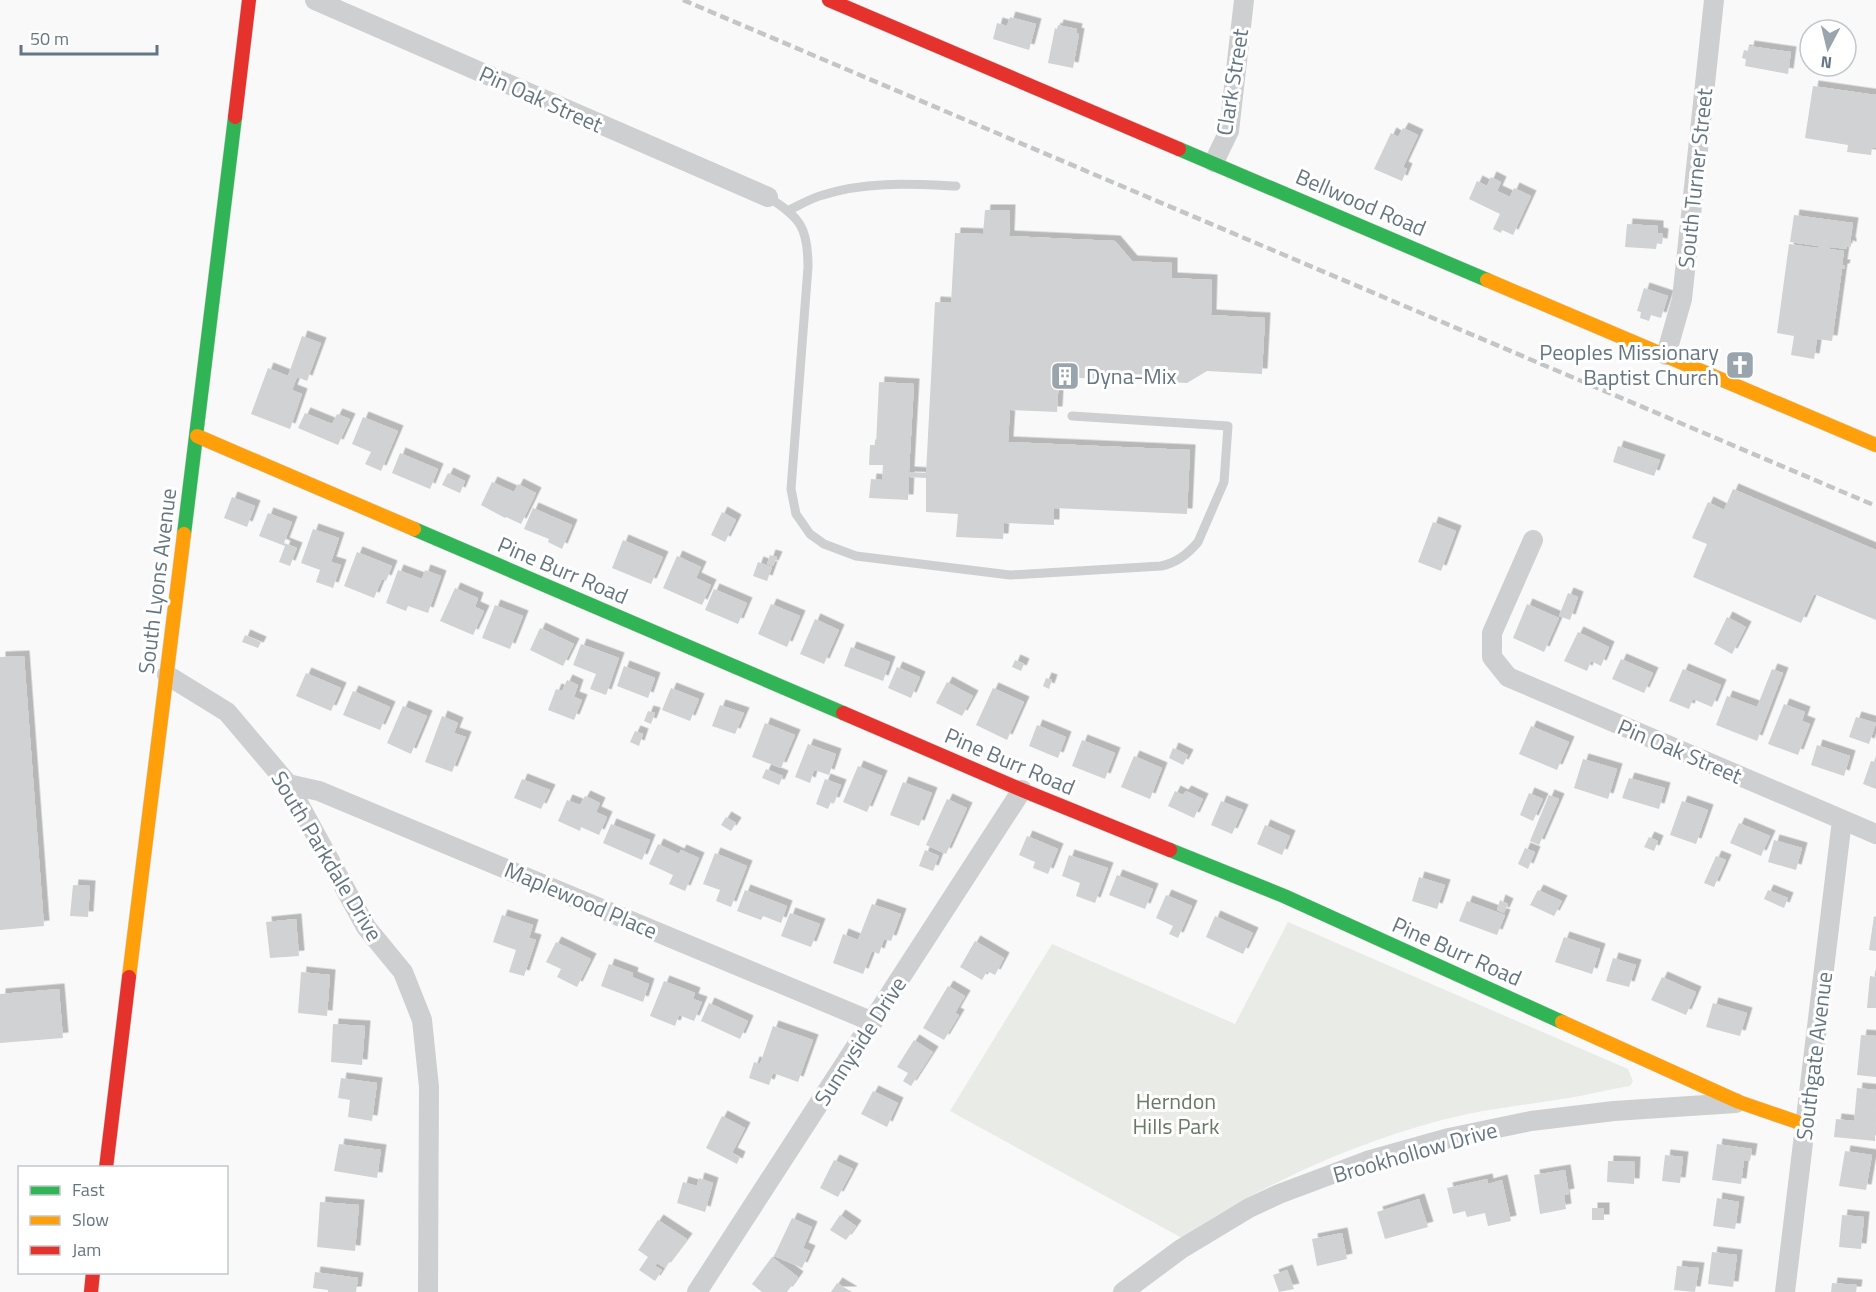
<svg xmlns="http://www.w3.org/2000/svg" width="1876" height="1292" font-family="'Titillium Web',sans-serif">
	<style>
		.green { fill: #e8ebe6 }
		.building { fill: #d0d2d3; filter: url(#shadow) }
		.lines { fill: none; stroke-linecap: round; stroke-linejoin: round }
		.fast-casing { stroke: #d5d6d7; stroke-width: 15 }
		.slow-casing { stroke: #d5d6d7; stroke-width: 15 }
		.jam-casing { stroke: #d5d6d7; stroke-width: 15 }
		.lane { stroke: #cecfd0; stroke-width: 9 }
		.street { stroke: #cecfd0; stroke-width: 20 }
		.fast { stroke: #30b455; stroke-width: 14 }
		.slow { stroke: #ff9f0a; stroke-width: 14 }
		.jam { stroke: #e5322d; stroke-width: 14 }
		.rail { stroke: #c3c5c6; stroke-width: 4.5; stroke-dasharray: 9 4.5; stroke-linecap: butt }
		.labels { text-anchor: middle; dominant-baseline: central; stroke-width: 6; stroke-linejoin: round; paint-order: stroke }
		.street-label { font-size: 22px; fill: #657683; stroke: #fff }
		.poi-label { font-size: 22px; fill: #657683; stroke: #fff; text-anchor: end }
		.park-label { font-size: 22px; fill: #687a64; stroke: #fff }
	</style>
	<defs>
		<filter id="shadow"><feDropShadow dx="5.5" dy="-5.5" stdDeviation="0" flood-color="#0004"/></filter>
	</defs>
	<rect width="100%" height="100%" fill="#f9f9f9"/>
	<path class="green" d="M1288,922L1621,1066L1628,1069L1633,1081L1630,1086C1609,1089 1589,1095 1568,1098C1526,1105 1484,1109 1442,1120C1352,1144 1259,1185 1182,1238L950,1111L1052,944L1235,1024Z"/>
	<path class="building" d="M1010,17L1036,24L1029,50L993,39L997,23L1007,26Z
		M1058,25L1077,29L1076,33L1079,34L1073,68L1048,63L1055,28L1057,29Z
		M1749,46L1791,52L1788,74L1745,66L1746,59L1742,58L1744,50L1748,51Z
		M1813,86L1876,95V148H1872L1871,155L1847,152L1848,145L1805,138Z
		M1403,128L1418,135L1403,167L1407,169L1402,181L1374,169L1391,133L1398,137Z
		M1491,177L1501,182L1497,191L1510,197L1514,188L1531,196L1513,235L1502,230L1501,233L1493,229L1500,214L1469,199L1477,181L1487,186Z
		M985,210H1010L1009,236L1115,241L1132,261L1172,263V278L1212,280L1211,315L1265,318L1262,374L1207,371L1187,383L1059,377L1057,412L1010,410L1008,442L1190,450L1187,514L1054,508V525L1004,523L1003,539L956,537L958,514L926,512V478L909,477L908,500L869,498L871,479L882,480L883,465H869L870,445H876L879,382L914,384L909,472L926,473L935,302L951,303L955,233L983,234Z
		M1794,215L1853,223L1850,243H1851V247L1847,246V249L1830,247L1829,249L1844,251L1842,265H1845L1844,269H1842L1832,341L1817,339L1814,359L1791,355L1794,336L1777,333L1789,244L1818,248V246L1790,242Z
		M1627,224L1658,226V233L1663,234L1662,244L1657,243L1656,249L1625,247Z
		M1644,288L1668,296L1661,318L1651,315L1649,321L1640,318L1641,312L1637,311Z
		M302,336L321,343L307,381L297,377L292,390L302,394L290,429L251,414L268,368L288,376Z
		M305,413L332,424L337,414L350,419L338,445L298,428Z
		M363,417L398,431L381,471L365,464L371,452L352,444Z
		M1618,446L1660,460L1654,476L1613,462Z
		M400,453L438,469L430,489L392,473Z
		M448,473L465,481L460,493L442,485Z
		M492,482L514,492L518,484L536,493L521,524L506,517L505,518L481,505Z
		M1733,489L1876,550V620L1814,594L1801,623L1693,577L1707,544L1692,538L1708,502L1724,510Z
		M232,497L255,506L247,527L224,518Z
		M533,508L572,525L562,549L548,542L549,539L524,529Z
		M722,512L736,520L725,542L711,535Z
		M268,513L292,522L284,543L297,548L290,566L279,562L285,546L259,536Z
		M1433,522L1456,531L1441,571L1418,562Z
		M313,529L339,538L331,562L341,565L333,588L316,582L320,570L301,563Z
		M623,540L663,557L651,584L612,568Z
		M357,552L392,566L386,581L382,579L374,598L344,586Z
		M770,555L777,557L773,566L767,564Z
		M677,556L701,567L696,578L711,585L702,605L663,588Z
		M758,562L772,567L767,581L753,576Z
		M398,570L422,579L425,570L441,576L428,613L408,606L406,611L386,603Z
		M455,588L478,598L475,607L484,611L473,635L440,621Z
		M714,589L747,603L738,624L705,610Z
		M1568,593L1578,597L1570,620L1559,616Z
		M771,604L800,616L787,647L758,634Z
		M1527,604L1559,618L1544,652L1513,638Z
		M495,605L523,616L510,649L482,638Z
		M1727,617L1746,627L1732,654L1714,644Z
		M815,619L839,630L824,664L800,654Z
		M540,628L574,644L563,666L530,650Z
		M1578,632L1609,647L1601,666L1591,661L1587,671L1564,661Z
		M245,635L261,642L258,648L242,642Z
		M581,644L619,658L606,695L590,689L596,674L573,665Z
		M851,647L890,662L883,681L844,666Z
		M24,656L44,926L0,930V657Z
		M1621,659L1653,673L1644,693L1612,679Z
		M1015,660L1024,664L1021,671L1012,667Z
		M624,666L655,678L648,698L617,686Z
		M897,667L920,677L911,698L888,688Z
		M1683,669L1721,685L1712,707L1693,699L1689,709L1669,701Z
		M1772,669L1783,673L1757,741L1716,725L1727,696L1757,707Z
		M306,673L341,688L331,711L296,696Z
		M1046,678L1052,680L1049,689L1043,686Z
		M567,680L578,685L574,697L582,700L574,720L548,710L556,689L562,691Z
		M947,682L973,696L962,716L936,703Z
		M671,688L699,699L690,721L662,710Z
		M993,688L1024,702L1007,740L976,725Z
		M353,691L390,707L380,730L343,715Z
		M1784,704L1805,712L1802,721L1810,724L1798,755L1768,744Z
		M720,705L744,713L735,734L712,726Z
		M403,706L427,716L411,754L387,743Z
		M648,711L655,713L651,724L644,721Z
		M442,716L458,723L454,733L466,737L452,772L425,762Z
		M1856,717L1876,723L1869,744L1849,737Z
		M765,723L795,735L781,768L752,757Z
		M1037,725L1066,737L1058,758L1029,746Z
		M1531,726L1569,742L1557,770L1519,754Z
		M635,731L643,734L639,746L630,742Z
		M1082,740L1115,753L1105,779L1072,766Z
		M808,744L836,754L829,775L814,770L810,783L795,777Z
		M1817,745L1850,756L1844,776L1811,765Z
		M1173,748L1188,755L1183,765L1169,758Z
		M1134,756L1162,768L1150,799L1121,787Z
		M1583,759L1617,769L1608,799L1574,788Z
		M1871,761L1876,762V789L1863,784Z
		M858,766L882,776L867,812L843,802Z
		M766,769L783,776L779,785L762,778Z
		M1629,778L1665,788L1659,809L1622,798Z
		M522,779L550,790L541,809L514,798Z
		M825,779L841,785L834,803L831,802L828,809L816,804Z
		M903,782L932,793L919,826L890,815Z
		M1175,791L1183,795L1186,791L1203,799L1194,818L1168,806Z
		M1529,793L1543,799L1533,821L1520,815Z
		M1549,795L1559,799L1539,845L1530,841Z
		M585,796L600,803L596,812L607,817L599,835L581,827L580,831L558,821L567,800L580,805Z
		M947,799L967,808L946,854L926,845Z
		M1221,801L1243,810L1232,834L1211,825Z
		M1682,801L1708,810L1696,844L1670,835Z
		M726,817L736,823L731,831L721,825Z
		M1739,823L1770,836L1761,856L1730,843Z
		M611,824L650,840L642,860L603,843Z
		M1265,825L1290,836L1282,855L1257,844Z
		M1027,836L1058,849L1048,874L1033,868L1035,862L1019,855Z
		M1649,837L1658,841L1654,851L1644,847Z
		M1774,840L1802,848L1796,870L1768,862Z
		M658,844L679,854L681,850L699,858L685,891L669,884L673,875L649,864Z
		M1525,848L1535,852L1528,869L1518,864Z
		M925,850L939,856L933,871L919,866Z
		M715,853L747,866L731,907L716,901L720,890L703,884Z
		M1069,855L1108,868L1095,903L1076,896L1080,883L1062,876Z
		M1716,856L1726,860L1714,887L1704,883Z
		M1117,875L1153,889L1145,909L1109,895Z
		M1419,877L1445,885L1437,909L1412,901Z
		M73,885L90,886L88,917L70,916Z
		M745,890L787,906L781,923L763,916L761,920L737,911Z
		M1538,890L1562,901L1554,916L1530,905Z
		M1768,890L1788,898L1784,908L1764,899Z
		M1166,895L1192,906L1178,938L1169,934L1173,926L1156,918Z
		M1500,900L1508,904L1504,913L1497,910Z
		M1467,901L1505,915L1497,935L1459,921Z
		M872,904L901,914L891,941L884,939L879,954L872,951L863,974L833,963L843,934L858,940Z
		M790,913L820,924L811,947L781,936Z
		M502,915L533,925L529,938L536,940L524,976L509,972L516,950L493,942Z
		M1215,916L1253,933L1243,954L1206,937Z
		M1874,916L1876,917V951L1869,950Z
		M296,919L299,956L270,958L266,922Z
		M1564,937L1600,949L1592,974L1555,962Z
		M975,941L1004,958L995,975L987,971L982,980L960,967Z
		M556,942L591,959L577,987L557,977L561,969L546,962Z
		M1613,958L1636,965L1629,987L1606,981Z
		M609,964L633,973L632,977L649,984L643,1002L601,986Z
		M301,972L330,975L327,1016L298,1013Z
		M1870,976L1876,977V1008H1867Z
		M1662,977L1696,992L1686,1015L1651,1000Z
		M664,981L695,993L693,999L702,1002L694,1021L679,1015L675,1026L650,1016Z
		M948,986L965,996L955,1013L959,1015L944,1040L923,1028Z
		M59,989L63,1038L0,1043V994Z
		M709,1003L748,1021L740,1039L701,1021Z
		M1713,1003L1747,1013L1740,1036L1706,1027Z
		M333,1024L365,1026L362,1065L331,1062Z
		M773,1026L813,1040L798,1082L773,1073L769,1085L749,1078L754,1062L760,1064Z
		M1861,1035L1876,1036V1077L1857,1075Z
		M914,1040L933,1052L911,1086L903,1081L908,1073L897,1067Z
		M341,1078L377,1083L372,1121L348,1117L350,1100L338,1098Z
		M1857,1088L1876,1090L1875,1141L1834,1137L1836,1119L1854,1121Z
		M873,1091L898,1103L887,1127L861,1114Z
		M722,1116L745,1128L732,1153L740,1157L737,1164L706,1148Z
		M339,1144L381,1150L377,1178L334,1171Z
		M1717,1144L1752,1149L1750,1161L1744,1160L1741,1184L1712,1180Z
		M1845,1151L1872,1155L1866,1190L1839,1186Z
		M1665,1155L1683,1157L1680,1183L1662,1181Z
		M834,1160L853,1169L838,1197L820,1188Z
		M1608,1161L1635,1162L1634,1184L1607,1182Z
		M1565,1170L1569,1194L1564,1195L1566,1209L1540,1214L1534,1175Z
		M699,1178L713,1183L705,1212L677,1203L683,1182L697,1186Z
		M1487,1179L1488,1184L1502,1180L1511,1221L1488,1226L1485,1213L1467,1217L1465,1211L1453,1214L1447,1188Z
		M1717,1198L1739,1202L1735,1229L1713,1226Z
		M1419,1199L1428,1227L1385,1239L1377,1212Z
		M320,1202L359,1205L355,1251L317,1247Z
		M1592,1208H1604V1220H1592Z
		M840,1215L856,1226L846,1240L830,1230Z
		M1842,1215L1864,1217L1861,1249L1839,1247Z
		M792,1218L812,1227L803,1248L810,1251L802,1268L774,1256Z
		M658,1220L687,1239L665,1268L657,1263L655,1266L662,1270L655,1281L639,1270L648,1257L638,1250Z
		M1342,1233L1347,1259L1317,1266L1312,1239Z
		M1712,1252L1737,1255L1733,1287L1708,1284Z
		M772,1257L798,1277L787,1292H762L752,1284Z
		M1677,1266L1699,1268L1695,1292L1674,1290Z
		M1287,1270L1294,1289L1279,1292L1273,1275Z
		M315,1272L358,1278L356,1292H328V1290L313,1288Z
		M837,1283L852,1292H831Z
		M1832,1283L1857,1285L1856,1292H1831Z"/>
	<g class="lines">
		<g class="fast-casing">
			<path id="fast" d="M1179,149L1487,280
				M414,529L843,713
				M184,534L235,117
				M1170,850L1284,896L1562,1022"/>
		</g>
		<g class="slow-casing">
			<path id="slow" d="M1487,280L1876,445
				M197,436L414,529
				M129,977L184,534
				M1562,1022L1739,1102L1806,1125"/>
		</g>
		<g class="jam-casing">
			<path id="jam" d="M829,0L1179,149
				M235,117L249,0
				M843,713L1022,790L1170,850
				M106,1168L129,977
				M91,1292L93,1272"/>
		</g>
		<path class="lane" d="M768,197C801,218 808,228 808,267L791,489L796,514L810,534L824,544L856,556L1010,575L1161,566C1176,563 1188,554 1198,542L1224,482L1228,426L1072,416
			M789,210C800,205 811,198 823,195C866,181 911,184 956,186"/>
		<path class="street" d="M315,0L768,197
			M1214,162L1229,131L1244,0
			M1666,355L1682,299L1714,0
			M1533,540L1492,633V657L1508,677L1876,834
			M167,675L227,712L288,784L366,927L403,972L422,1020L429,1087L428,1292
			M288,784L319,791L873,1022
			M697,1292L1022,790
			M1123,1292L1181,1249L1249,1208L1279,1194L1367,1161L1449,1138L1531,1121L1614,1111L1736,1103
			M1785,1292L1842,820"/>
		<use href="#fast" class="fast"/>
		<use href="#slow" class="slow"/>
		<use href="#jam" class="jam"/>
		<path class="rail" d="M683,0L1876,506"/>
	</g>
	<defs>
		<g id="church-square" transform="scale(1.5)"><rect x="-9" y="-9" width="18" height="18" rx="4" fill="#99a4ac" stroke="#fff"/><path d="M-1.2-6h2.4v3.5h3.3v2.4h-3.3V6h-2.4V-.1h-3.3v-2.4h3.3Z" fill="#fff"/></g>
		<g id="building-square" transform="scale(1.5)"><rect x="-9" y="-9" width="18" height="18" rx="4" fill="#99a4ac" stroke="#fff"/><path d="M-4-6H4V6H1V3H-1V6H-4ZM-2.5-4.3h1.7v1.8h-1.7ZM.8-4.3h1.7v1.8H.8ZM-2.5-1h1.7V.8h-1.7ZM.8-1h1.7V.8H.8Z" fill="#fff"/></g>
	</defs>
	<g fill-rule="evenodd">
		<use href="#church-square" x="1740" y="365"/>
		<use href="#building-square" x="1065" y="376"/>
	</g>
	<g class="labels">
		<g class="street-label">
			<text transform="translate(1232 82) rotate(-81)">Clark Street</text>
			<text transform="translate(541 99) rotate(24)">Pin Oak Street</text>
			<text transform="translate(1695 178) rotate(-84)">South Turner Street</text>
			<text transform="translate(1361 202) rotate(23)">Bellwood Road</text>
			<text transform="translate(563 570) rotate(23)">Pine Burr Road</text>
			<text transform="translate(157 581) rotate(-83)">South Lyons Avenue</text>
			<text transform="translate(1680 751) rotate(23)">Pin Oak Street</text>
			<text transform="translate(1010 761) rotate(23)">Pine Burr Road</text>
			<text transform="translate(327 856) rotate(59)">South Parkdale Drive</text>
			<text transform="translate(581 900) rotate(23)">Maplewood Place</text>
			<text transform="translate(1457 951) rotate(24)">Pine Burr Road</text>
			<text transform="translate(860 1041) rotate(-57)">Sunnyside Drive</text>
			<text transform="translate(1814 1056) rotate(-83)">Southgate Avenue</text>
			<text transform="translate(1415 1152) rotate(-16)">Brookhollow Drive</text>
		</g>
		<g class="poi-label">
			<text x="1719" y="352">Peoples Missionary<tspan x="1719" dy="25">Baptist Church</tspan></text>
			<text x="1086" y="376" text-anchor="start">Dyna-Mix</text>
		</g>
		<g class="park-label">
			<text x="1176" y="1101">Herndon<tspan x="1176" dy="25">Hills Park</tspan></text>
		</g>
	</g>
	<rect x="18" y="1166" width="210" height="108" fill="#ffffff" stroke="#c1c8cd" stroke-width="1.5"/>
	<rect x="30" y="1186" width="30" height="9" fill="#30b455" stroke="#c1c8cd" stroke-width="1.5"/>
	<text x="72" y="1196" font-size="18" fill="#657683">Fast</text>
	<rect x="30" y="1216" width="30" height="9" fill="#ff9f0a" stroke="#c1c8cd" stroke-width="1.5"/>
	<text x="72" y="1226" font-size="18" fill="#657683">Slow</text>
	<rect x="30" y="1246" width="30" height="9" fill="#e5322d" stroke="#c1c8cd" stroke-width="1.5"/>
	<text x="72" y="1256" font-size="18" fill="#657683">Jam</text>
	<g transform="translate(1828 48) rotate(187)"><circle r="28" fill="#ffffff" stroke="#c1c8cd" stroke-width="1.5"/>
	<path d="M0-4.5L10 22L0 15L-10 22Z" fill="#99a4ac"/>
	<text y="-9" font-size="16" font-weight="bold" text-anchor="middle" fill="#657683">N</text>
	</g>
	<path d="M21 45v9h136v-9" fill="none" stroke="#657683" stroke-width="3"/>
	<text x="30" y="45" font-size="18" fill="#657683" stroke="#ffffff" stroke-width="4.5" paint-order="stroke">50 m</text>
</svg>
